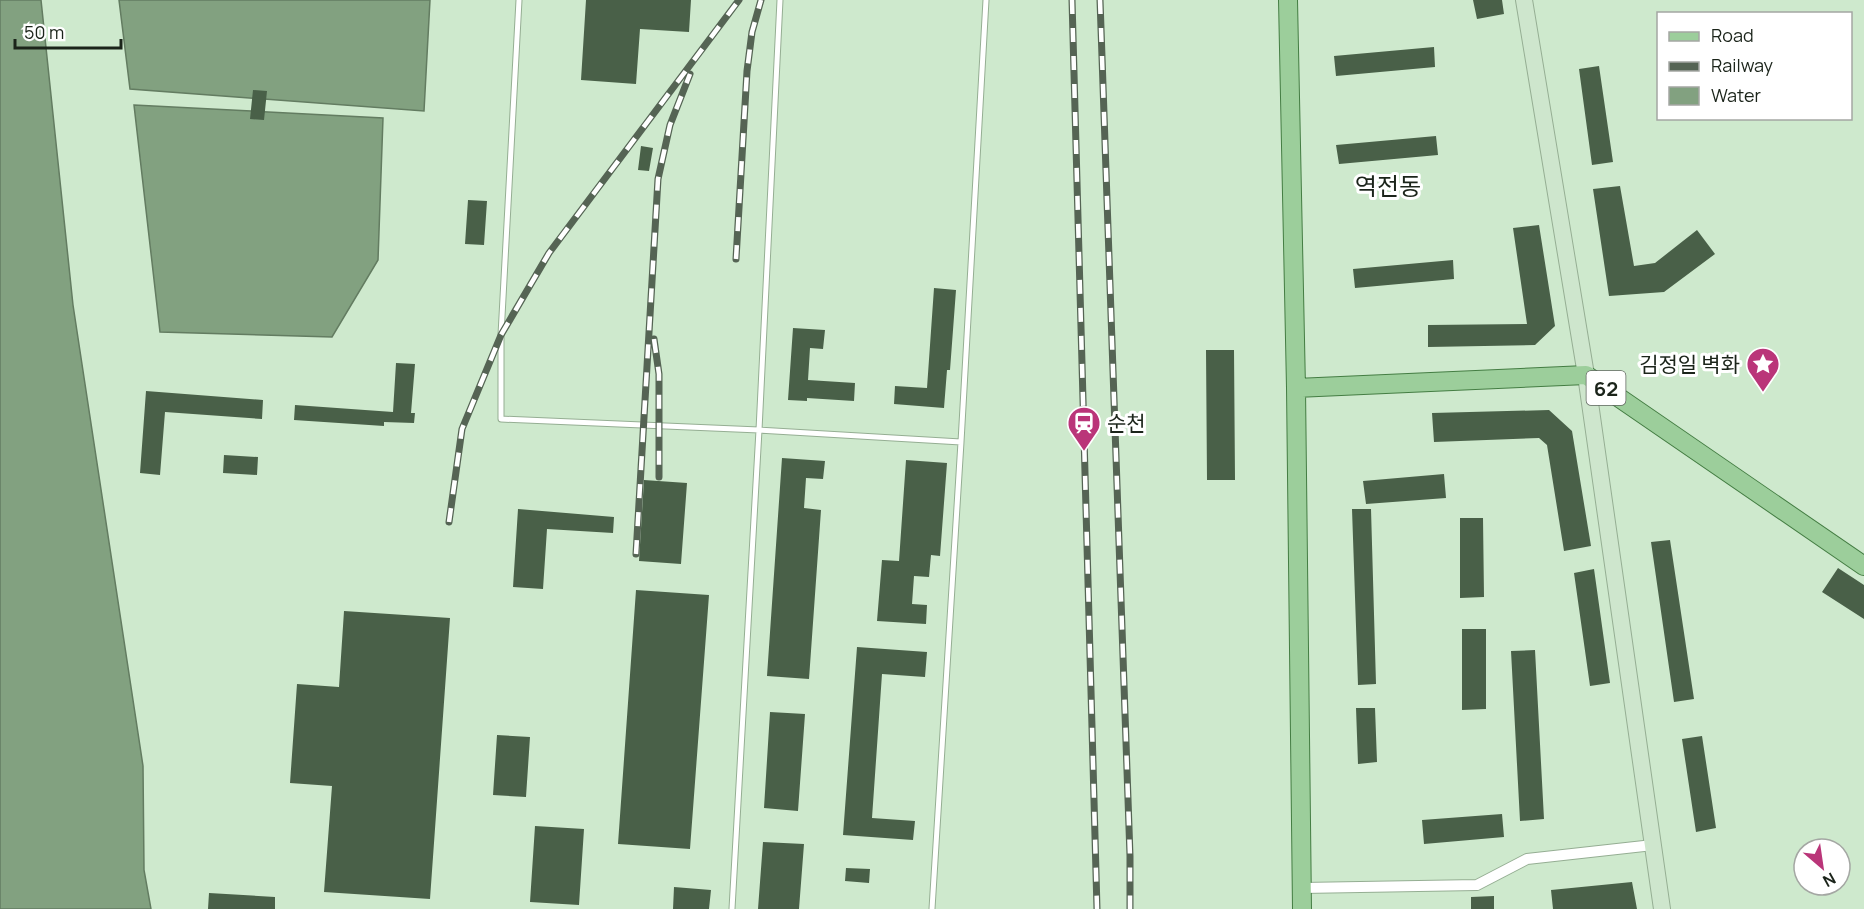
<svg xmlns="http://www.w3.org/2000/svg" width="1864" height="909" font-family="Manrope,'Noto Sans KR',sans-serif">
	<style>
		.water { fill: #82a180; stroke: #637c61; stroke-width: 1.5 }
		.building { fill: #496048 }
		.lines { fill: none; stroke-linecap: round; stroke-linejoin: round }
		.lane-casing { stroke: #95ae93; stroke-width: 7 }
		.street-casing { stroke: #95ae93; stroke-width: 12 }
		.secondary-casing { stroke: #95ae93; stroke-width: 18 }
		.primary-casing { stroke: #447d43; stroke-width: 20 }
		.lane { stroke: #fff; stroke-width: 5 }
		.street { stroke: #fff; stroke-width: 10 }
		.secondary { stroke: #cee6cd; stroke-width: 16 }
		.primary { stroke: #9cce9b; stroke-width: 18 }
		.rail-casing { stroke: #556454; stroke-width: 7 }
		.rail { stroke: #fff; stroke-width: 4.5; stroke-dasharray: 14; stroke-linecap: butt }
		.labels { text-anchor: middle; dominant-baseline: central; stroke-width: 6; stroke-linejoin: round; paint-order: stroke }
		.shield { fill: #fff; stroke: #5f665f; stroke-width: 1.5 }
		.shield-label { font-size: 20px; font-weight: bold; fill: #1b241a }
		.poi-label { font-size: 21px; fill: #1b241a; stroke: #fff; text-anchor: end }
		.quarter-label { font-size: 24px; fill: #1b241a; stroke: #fff }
	</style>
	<rect width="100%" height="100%" fill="#cee9cd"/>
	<path class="water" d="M0,0H41L73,305L143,766L144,870L151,909H0Z
		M119,0H430L424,111L130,89Z
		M134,105L383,118L378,260L332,337L160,332Z"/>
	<path class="building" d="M586,0H691L689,32L640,29L636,84L581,80Z
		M1473,0H1502L1504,14L1477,19Z
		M1434,47L1435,67L1336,76L1334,56Z
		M1599,66L1613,162L1592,165L1579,69Z
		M253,90L267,91L264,120L250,119Z
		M1436,136L1438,155L1339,164L1336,145Z
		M641,146L653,148L649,171L638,170Z
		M1620,186L1634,266L1655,263L1697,230L1715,254L1664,292L1609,296L1593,189Z
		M468,200L487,201L484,245L465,244Z
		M1539,225L1555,326L1535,345L1428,347V325L1527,324L1513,228Z
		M1453,260L1454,279L1355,288L1353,269Z
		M934,288L956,290L950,370H947L944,408L894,404L895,386L927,388Z
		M793,328L825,330L823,349L810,348L808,380L855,383L854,401L807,398V401L788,400Z
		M1206,350H1234L1235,480H1207Z
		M396,363L415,364L411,413H415L414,423L384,422V426L294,420L295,405L393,412Z
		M146,391L263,400L262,419L165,412L160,475L140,473Z
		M1549,410L1572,431L1591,546L1564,551L1547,445L1539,438L1434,442L1432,413Z
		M224,455L258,457L257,475L223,473Z
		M782,458L825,461L823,479L806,478L804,508L821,510L809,679L767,676Z
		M906,460L947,463L940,556L931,555L929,577L914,576L912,604L927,605L926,624L877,621L882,560L899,561Z
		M1444,474L1446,498L1366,504L1363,481Z
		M644,480L687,483L681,564L639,561Z
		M518,509L614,517L613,533L547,529L543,589L513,587Z
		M1352,509H1371L1376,684L1358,685Z
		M1460,518H1483L1484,597L1460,598Z
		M1670,540L1694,699L1674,702L1651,542Z
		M1838,568L1864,585V619L1822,592Z
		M1594,569L1610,683L1590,686L1574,573Z
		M636,590L709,595L690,849L618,844Z
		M344,611L450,618L430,899L324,892L332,786L290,783L297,684L339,687Z
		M1462,629H1486V709L1462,710Z
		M857,647L927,652L925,677L882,674L872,818L915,821L913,840L843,835Z
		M1535,650L1544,819L1520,821L1511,651Z
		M1356,708H1375L1377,762L1358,764Z
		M770,712L805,714L798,811L764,808Z
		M497,735L530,737L526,797L493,795Z
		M1702,736L1716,828L1696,832L1682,739Z
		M1502,814L1504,837L1424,844L1422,820Z
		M535,826L584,829L579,905L530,902Z
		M763,842L804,844L799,909H758Z
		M846,868L870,869L869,883L845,881Z
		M1632,882L1637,909H1553L1551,890Z
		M674,887L711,890L709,909H673Z
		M209,893L275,897V909H208Z
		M1494,896V909H1471V897Z"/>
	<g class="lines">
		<g class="lane-casing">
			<path id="lane" d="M519,0L501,335V419L759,430L961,442L986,0
				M732,909L759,430L780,0
				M932,909L961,442"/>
		</g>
		<g class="street-casing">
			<path id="street" d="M1302,888L1477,885L1527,859L1653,845"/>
		</g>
		<g class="secondary-casing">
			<path id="secondary" d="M1524,0L1586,375L1662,909"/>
		</g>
		<g class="primary-casing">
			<path id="primary" d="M1288,0L1296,388L1302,909
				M1296,388L1586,375L1864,566"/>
		</g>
		<use href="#lane" class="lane"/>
		<use href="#street" class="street"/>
		<use href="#secondary" class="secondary"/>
		<use href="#primary" class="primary"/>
		<g class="rail-casing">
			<path id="rail" d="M1072,0L1097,909
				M1100,0L1130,856V909
				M736,259L747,71L752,32L761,0
				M654,339L659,374V477
				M449,522L462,429L501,335L549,253L739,0
				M636,554L658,179L670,125L690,74"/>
		</g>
		<use href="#rail" class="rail"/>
	</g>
	<defs>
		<g id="sight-pin" transform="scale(1.725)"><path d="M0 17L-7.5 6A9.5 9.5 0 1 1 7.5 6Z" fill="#ba3579" stroke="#fff"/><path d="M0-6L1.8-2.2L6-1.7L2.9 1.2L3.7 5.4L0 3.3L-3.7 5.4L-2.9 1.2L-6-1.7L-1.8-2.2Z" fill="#fff"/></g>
		<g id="station-pin" transform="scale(1.725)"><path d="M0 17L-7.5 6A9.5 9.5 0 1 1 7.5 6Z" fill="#ba3579" stroke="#fff"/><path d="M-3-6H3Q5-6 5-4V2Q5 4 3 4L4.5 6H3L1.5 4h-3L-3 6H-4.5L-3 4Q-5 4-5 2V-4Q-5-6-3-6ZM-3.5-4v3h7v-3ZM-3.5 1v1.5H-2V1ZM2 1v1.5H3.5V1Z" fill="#fff"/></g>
	</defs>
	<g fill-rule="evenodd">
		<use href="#sight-pin" x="1763" y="364"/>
		<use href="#station-pin" x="1084" y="423"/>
	</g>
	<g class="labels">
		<rect class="shield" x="1586.5" y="371" width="39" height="34" rx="4.5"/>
		<g class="shield-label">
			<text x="1606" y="388">62</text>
		</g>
		<g class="poi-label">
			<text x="1740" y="364">김정일 벽화</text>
			<text x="1107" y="423" text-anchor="start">순천</text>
		</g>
		<g class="quarter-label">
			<text x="1388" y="185">역전동</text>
		</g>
	</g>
	<rect x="1657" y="12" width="195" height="108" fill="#ffffff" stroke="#a4a7a3" stroke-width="1.5"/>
	<rect x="1669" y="32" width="30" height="9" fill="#9cce9b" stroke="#a4a7a3" stroke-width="1.5"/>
	<text x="1711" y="42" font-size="18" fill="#1b241a">Road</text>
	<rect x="1669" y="62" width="30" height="9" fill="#556454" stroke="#a4a7a3" stroke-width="1.5"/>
	<text x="1711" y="72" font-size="18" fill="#1b241a">Railway</text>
	<rect x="1669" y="87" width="30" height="18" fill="#82a180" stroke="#a4a7a3" stroke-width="1.5"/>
	<text x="1711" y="102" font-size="18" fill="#1b241a">Water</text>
	<g transform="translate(1822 867) rotate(151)"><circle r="28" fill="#ffffff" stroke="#a4a7a3" stroke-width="1.5"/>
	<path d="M0-4.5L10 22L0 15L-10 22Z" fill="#ba3579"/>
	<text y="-9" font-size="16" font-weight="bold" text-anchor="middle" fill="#1b241a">N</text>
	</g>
	<path d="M15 39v9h106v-9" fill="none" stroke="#1b241a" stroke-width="3"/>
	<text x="24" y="39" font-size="18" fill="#1b241a" stroke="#ffffff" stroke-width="4.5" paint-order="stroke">50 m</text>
</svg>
